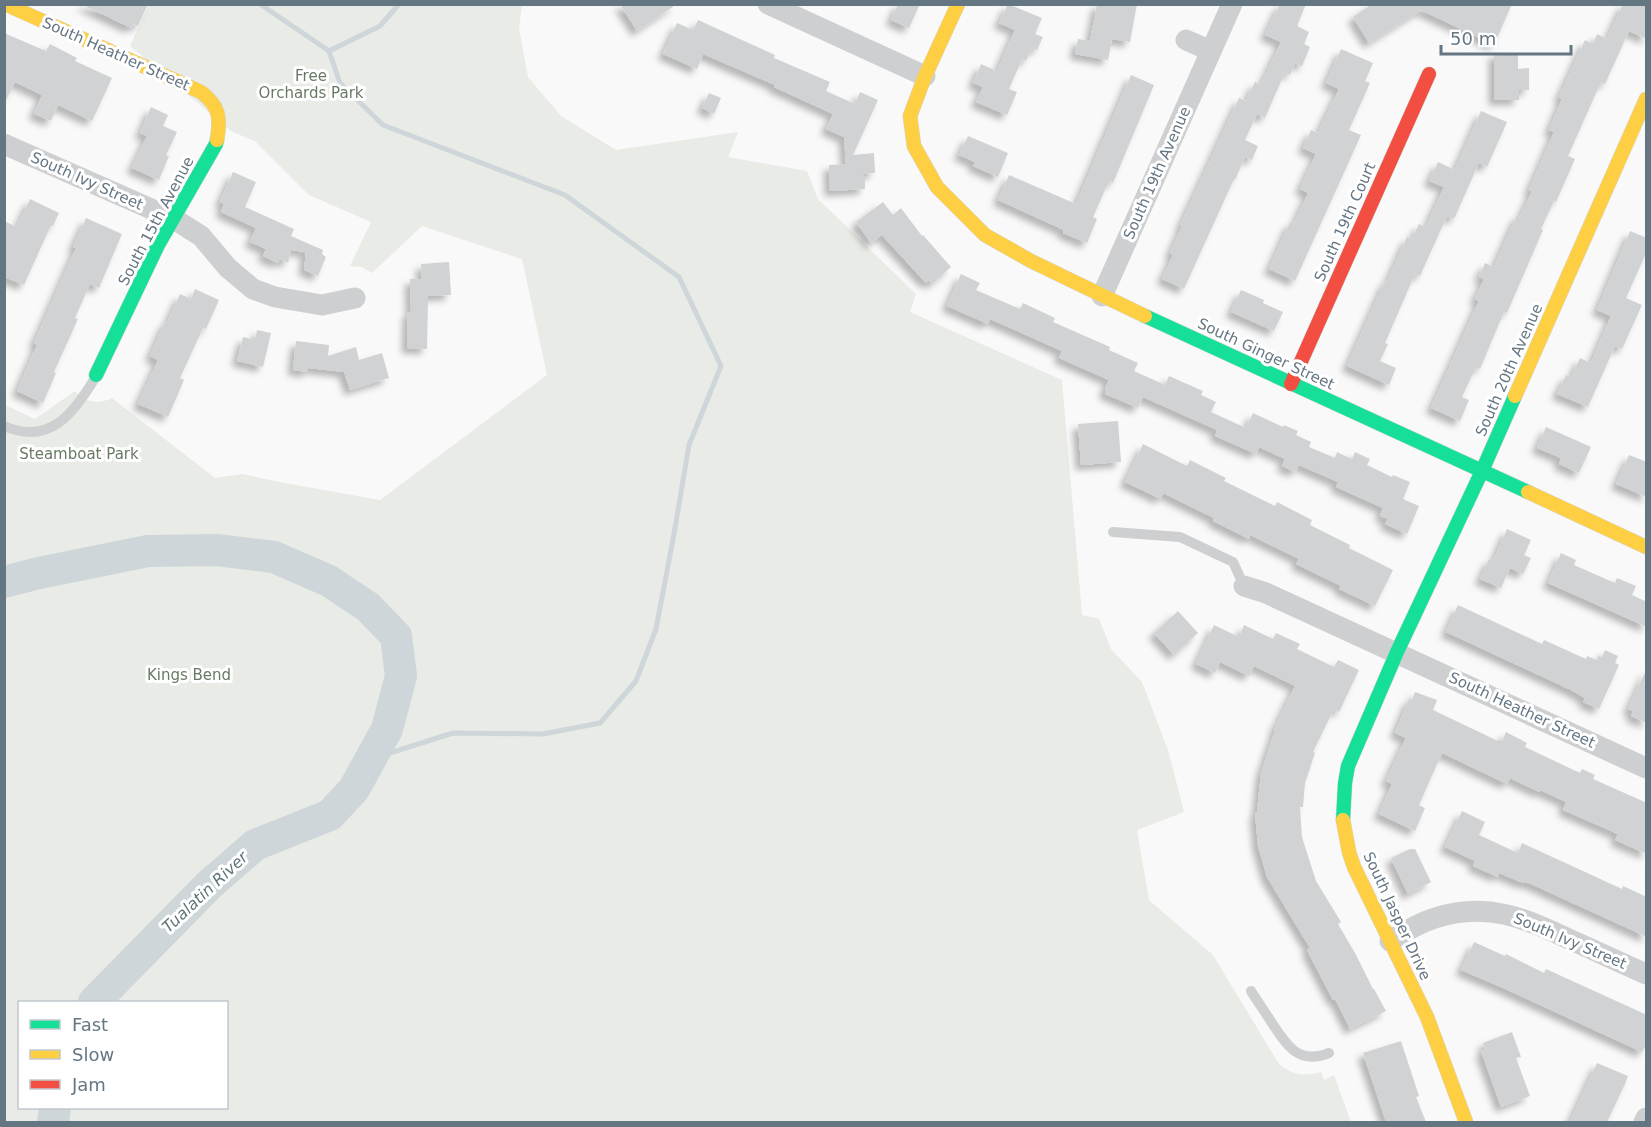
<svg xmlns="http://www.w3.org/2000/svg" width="1651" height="1127" font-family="'DejaVu Sans',sans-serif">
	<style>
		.green { fill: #e8ebe6; fill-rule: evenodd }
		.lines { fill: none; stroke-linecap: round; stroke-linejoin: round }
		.stream { stroke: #ced6d9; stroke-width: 5 }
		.river { stroke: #ced6d9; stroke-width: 32 }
		.building { fill: #d0d2d3; filter: url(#shadow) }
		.fast-casing { stroke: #d5d6d7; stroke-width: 15 }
		.slow-casing { stroke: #d5d6d7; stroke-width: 15 }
		.jam-casing { stroke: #d5d6d7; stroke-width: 15 }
		.lane { stroke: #cecfd0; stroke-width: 10 }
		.street { stroke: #cecfd0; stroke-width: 21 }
		.fast { stroke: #16e098; stroke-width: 14 }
		.slow { stroke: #ffcf43; stroke-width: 14 }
		.jam { stroke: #f24e42; stroke-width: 14 }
		.labels { text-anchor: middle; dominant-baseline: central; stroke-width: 6; stroke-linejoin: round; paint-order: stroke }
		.street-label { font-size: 15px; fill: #657683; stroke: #fff }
		.park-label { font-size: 15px; fill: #687a64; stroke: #fff }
		.water-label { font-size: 16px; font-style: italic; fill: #60757c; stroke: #fff }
	</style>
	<defs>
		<filter id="shadow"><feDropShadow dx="-5.5" dy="5.5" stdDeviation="3" flood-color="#0004"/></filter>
	</defs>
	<rect width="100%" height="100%" fill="#f9f9f9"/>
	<path class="green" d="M149,4L522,5L519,28L528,77L561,116L616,150L738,132L728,157L807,171L818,199L916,294L910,312L1062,380L1082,615L1099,619L1111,649L1142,682L1168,750L1184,812L1137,830L1149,900L1213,955L1279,1064C1293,1075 1304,1077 1321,1072L1324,1080L1334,1075L1351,1122H5V405L35,419L75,391C85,402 98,405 112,398L215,478L243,474L279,482L380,500L547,375L522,259L422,226L372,273L362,267L350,266L371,222L309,195L256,142L231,131L130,46ZM20,1002H226V1108H20Z"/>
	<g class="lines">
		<path class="stream" d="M260,4L329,51L340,83L383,125L565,195L679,277L721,366L689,445L674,534L656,629L636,681L600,723L543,734L453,733L371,759
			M329,51L380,26L399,4"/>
		<path class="river" d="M4,582L39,573L148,551L217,550L274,557L329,581L368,607L396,636L401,676L387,729L354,789L330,815L255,845L209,885L94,1002
			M53,1122L55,1108"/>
	</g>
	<path class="building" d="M81,4H148L138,26L133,24L131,28Z
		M620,4H677L637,31Z
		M898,4H920L909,28L891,20Z
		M1008,4L1042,18L1035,34L1043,37L1037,50L1032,48L1026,61L1022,59L1009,89L1017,92L1007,115L976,102L983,87L973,83L981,64L997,71L1015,30L999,23Z
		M1097,4H1137L1130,42L1112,39L1108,60L1075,54L1078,39L1090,41Z
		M1280,4H1306L1297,26L1309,32L1304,44L1310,47L1302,66L1295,63L1290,75L1285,72L1265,118L1257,114L1245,140L1258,146L1252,160L1245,157L1235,180L1234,179L1184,289L1162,279L1173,255L1170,253L1182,226H1180L1239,98L1246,101L1255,82L1261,85L1281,42L1265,35Z
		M1372,4H1512L1494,45L1421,10L1369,43L1353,17Z
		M1623,4H1647V39L1629,31L1605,84L1601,82L1568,156L1575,159L1556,202L1554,201L1541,229L1543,230L1507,313L1504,312L1480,369L1476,367L1462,397L1469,400L1460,421L1431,408L1479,301L1475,299L1484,279L1479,277L1485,263L1494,267L1517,215L1520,217L1532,191L1529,190L1554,132L1549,130L1562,99L1559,97L1585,40L1593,44L1597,34L1607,39Z
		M698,20L775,55L774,58L830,82L826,91L855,104L860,92L878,100L853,155L874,153L875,173L862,174L865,177V189L830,191L829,165L846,164L844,137L826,129L833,114L774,87L775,85L703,54L697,69L663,54L677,23L693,30Z
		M4,33L46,51L50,44L77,58L75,61L112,78L92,121L58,105L51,121L34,114L42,95L15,82L4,104Z
		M1341,49L1373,63L1365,81L1370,83L1349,130L1361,135L1295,281L1269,269L1290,222L1294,224L1308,193L1300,189L1316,154L1303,148L1311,130L1318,133L1339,89L1326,83Z
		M1494,53H1518V69L1529,68V90H1519V100H1494Z
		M1131,75L1154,85L1113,183L1109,181L1093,217L1097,219L1087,243L1063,233L1064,230L998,200L1009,175L1076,204Z
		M709,93L721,98L714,114L702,108Z
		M151,107L168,115L163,126L177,132L166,155L169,156L159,180L132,168L147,136L140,133Z
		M1481,111L1507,122L1487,167L1479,163L1454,219L1447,216L1420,276L1415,274L1385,343L1388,344L1380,361L1396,368L1389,385L1347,366L1385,281L1387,282L1407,237L1412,239L1419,224L1426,227L1444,187L1429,181L1438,162L1455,170Z
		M968,136L1008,153L998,177L973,166L975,162L959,155Z
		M233,172L256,182L245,207L294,229L291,236L323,250L322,254L326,257L318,276L304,270L306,252L291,250L288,263L280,259L278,263L263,256L266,249L250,242L256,228L221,212L224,204L220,202Z
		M30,199L59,213L53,226L51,225L24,285L4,277V221L17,227Z
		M883,202L893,215L901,208L922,236L923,235L951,267L932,284L929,280L926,283L882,235L871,243L856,222Z
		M86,218L122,234L99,288L90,284L75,318L78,319L54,372L56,373L43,403L17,391L37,345L34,343L76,248L73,247Z
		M1630,231L1647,238V251L1626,298L1642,305L1622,349L1615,346L1588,407L1557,394L1566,375L1571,377L1580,358L1591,363L1611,316L1597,310Z
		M449,262L451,295L428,296L427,349L407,348L408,312H411L410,279H422L421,264Z
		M961,274L980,283L976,290L1020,309L1023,303L1055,318L1053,322L1110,347L1109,350L1138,363L1134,371L1165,385L1169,376L1203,391L1201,395L1216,402L1211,412L1246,428L1253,413L1283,427L1284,425L1298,431L1296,435L1311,442L1309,447L1335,458L1337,452L1352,459L1355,452L1370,459L1367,465L1392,477L1393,475L1410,482L1403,499L1419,506L1407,534L1385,524L1388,519L1380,516L1383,508L1336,487L1338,482L1299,465L1295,472L1282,466L1285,459L1259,447L1256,454L1215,436L1217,430L1143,397L1138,408L1105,394V389L1109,380L1059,358L1062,351L990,319L988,324L947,306Z
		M195,289L219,300L206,329L203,328L180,378L184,380L168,417L138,404L158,360L150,356L165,322L167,323L180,294L191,299Z
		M1241,290L1264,300L1263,303L1283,312L1274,331L1231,312Z
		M257,330L271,333L263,367L237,361L243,337L255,340Z
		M296,341L329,345L328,356L356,347L359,360L382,353L389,378L350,390L344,372L308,368V372L293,370Z
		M1118,421L1121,462L1081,465L1078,424Z
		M1546,427L1591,447L1579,473L1559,464L1561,458L1537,448Z
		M1143,444L1187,466L1190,460L1226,478L1224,481L1275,506L1277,502L1312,520L1310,525L1350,545L1349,548L1393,570L1375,606L1339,589L1341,586L1296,564L1299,559L1250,535L1249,539L1213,521L1214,518L1163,493L1161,499L1125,482Z
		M1629,455L1647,462V497L1616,484Z
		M1507,529L1531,540L1524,555L1531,558L1523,574L1510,568L1501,588L1480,579L1489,559L1493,561Z
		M1561,553L1576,560L1574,565L1615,583L1617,578L1636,586L1632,595L1647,602V627L1548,583Z
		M1458,605L1542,644L1544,640L1586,659L1587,656L1597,660L1598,656L1602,657L1605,650L1618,656L1615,663L1619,665L1599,709L1583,702L1585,698L1571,690L1446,632Z
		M1178,611L1198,633L1174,655L1154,633Z
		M1214,625L1239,637L1244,625L1273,639L1276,633L1300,644L1297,649L1334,667L1338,660L1359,670L1339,712L1334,709L1313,752L1315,753L1305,783L1303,807H1300L1302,837L1316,881L1341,922L1338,924L1355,953L1373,989H1374L1386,1011L1350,1029L1335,999L1333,1000L1307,950L1310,948L1267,877L1258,846L1255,813L1257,812L1261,773L1275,730H1274L1295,686L1254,666L1249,676L1220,662L1215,673L1196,664Z
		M1647,668V723L1631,716L1633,711L1628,709Z
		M1415,692L1437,700L1433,710L1498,741L1499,739L1502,741L1506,732L1527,743L1525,747L1580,773L1582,769L1595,775L1593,779L1647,803V854L1615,840L1618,834L1563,810L1566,802L1540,790L1539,792L1510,778L1507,784L1442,753L1419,805L1425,808L1415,831L1379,814L1392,784L1386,781L1406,738L1395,733L1409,699L1412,700Z
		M1462,811L1485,822L1479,835L1518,853L1522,843L1622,889L1623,886L1647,897V937L1531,884L1524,882L1523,883L1499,873L1498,877L1473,866L1475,861L1445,847Z
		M1410,849H1415L1431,882L1408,894L1391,858Z
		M1474,942L1505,956L1506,954L1544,973L1546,969L1647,1015V1043L1642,1052L1503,988L1461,970Z
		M1512,1032L1521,1057L1516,1058L1530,1096L1501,1107L1481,1051L1485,1050L1483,1043Z
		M1401,1041L1419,1096L1416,1097L1426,1122H1386L1363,1053Z
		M1597,1063L1628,1076L1625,1084L1607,1122H1570Z"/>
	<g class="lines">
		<g class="fast-casing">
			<path id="fast" d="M1145,316L1528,492
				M96,375L158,245L216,144L217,140
				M1343,820L1345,783L1348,766L1397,652L1482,471L1515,396"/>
		</g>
		<g class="slow-casing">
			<path id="slow" d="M5,4L201,92C219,106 221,117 217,140
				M958,4L925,76L910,116L914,146L937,187L985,235L1031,261L1145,316
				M1515,396L1646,99
				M1528,492L1646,547
				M1343,820L1349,852L1354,867L1427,1017L1466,1122"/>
		</g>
		<g class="jam-casing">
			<path id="jam" d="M1291,384L1429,74"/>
		</g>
		<path class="lane" d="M4,426C50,446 74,413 95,378
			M1113,532L1180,537L1233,562L1244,586
			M1251,991C1258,1002 1265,1012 1272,1023C1287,1046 1299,1065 1329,1053"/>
		<path class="street" d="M768,4L925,76
			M1186,40L1211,51
			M4,144L174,219L201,236L228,268L253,289L275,297L322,305L355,298
			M1102,296L1232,4
			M1244,586L1266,593L1646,768
			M1390,941C1404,932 1419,923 1435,918C1487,901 1524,918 1571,940C1596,951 1621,963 1646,974
			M1644,1122L1646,1118"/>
		<use href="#fast" class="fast"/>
		<use href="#slow" class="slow"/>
		<use href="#jam" class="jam"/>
	</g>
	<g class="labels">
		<g class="street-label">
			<text transform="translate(116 54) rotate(24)">South Heather Street</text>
			<text transform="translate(1157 173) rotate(-66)">South 19th Avenue</text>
			<text transform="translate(87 181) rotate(24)">South Ivy Street</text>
			<text transform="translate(156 221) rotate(-62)">South 15th Avenue</text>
			<text transform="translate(1345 222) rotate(-66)">South 19th Court</text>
			<text transform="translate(1266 354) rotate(25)">South Ginger Street</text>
			<text transform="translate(1509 370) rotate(-66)">South 20th Avenue</text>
			<text transform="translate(1522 710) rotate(25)">South Heather Street</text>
			<text transform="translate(1397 916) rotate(65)">South Jasper Drive</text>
			<text transform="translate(1570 941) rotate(23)">South Ivy Street</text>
		</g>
		<g class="park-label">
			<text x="311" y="76">Free<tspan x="311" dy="17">Orchards Park</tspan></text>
			<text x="79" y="454">Steamboat Park</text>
			<text x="189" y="675">Kings Bend</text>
		</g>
		<g class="water-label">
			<text transform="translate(205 892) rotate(-43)">Tualatin River</text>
		</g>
	</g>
	<rect width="1651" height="1127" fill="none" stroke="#657683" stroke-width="12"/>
	<rect x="18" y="1001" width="210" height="108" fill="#ffffff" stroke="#c1c8cd" stroke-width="1.5"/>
	<rect x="30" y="1020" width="30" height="9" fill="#16e098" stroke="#c1c8cd" stroke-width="1.5"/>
	<text x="72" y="1031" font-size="18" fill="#657683">Fast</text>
	<rect x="30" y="1050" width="30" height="9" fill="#ffcf43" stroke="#c1c8cd" stroke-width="1.5"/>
	<text x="72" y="1061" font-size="18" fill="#657683">Slow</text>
	<rect x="30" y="1080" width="30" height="9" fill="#f24e42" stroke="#c1c8cd" stroke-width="1.5"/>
	<text x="72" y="1091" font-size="18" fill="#657683">Jam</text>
	<path d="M1441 45v9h130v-9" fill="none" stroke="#657683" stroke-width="3"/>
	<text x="1450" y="45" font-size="18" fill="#657683" stroke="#ffffff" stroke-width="4.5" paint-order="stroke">50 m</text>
</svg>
